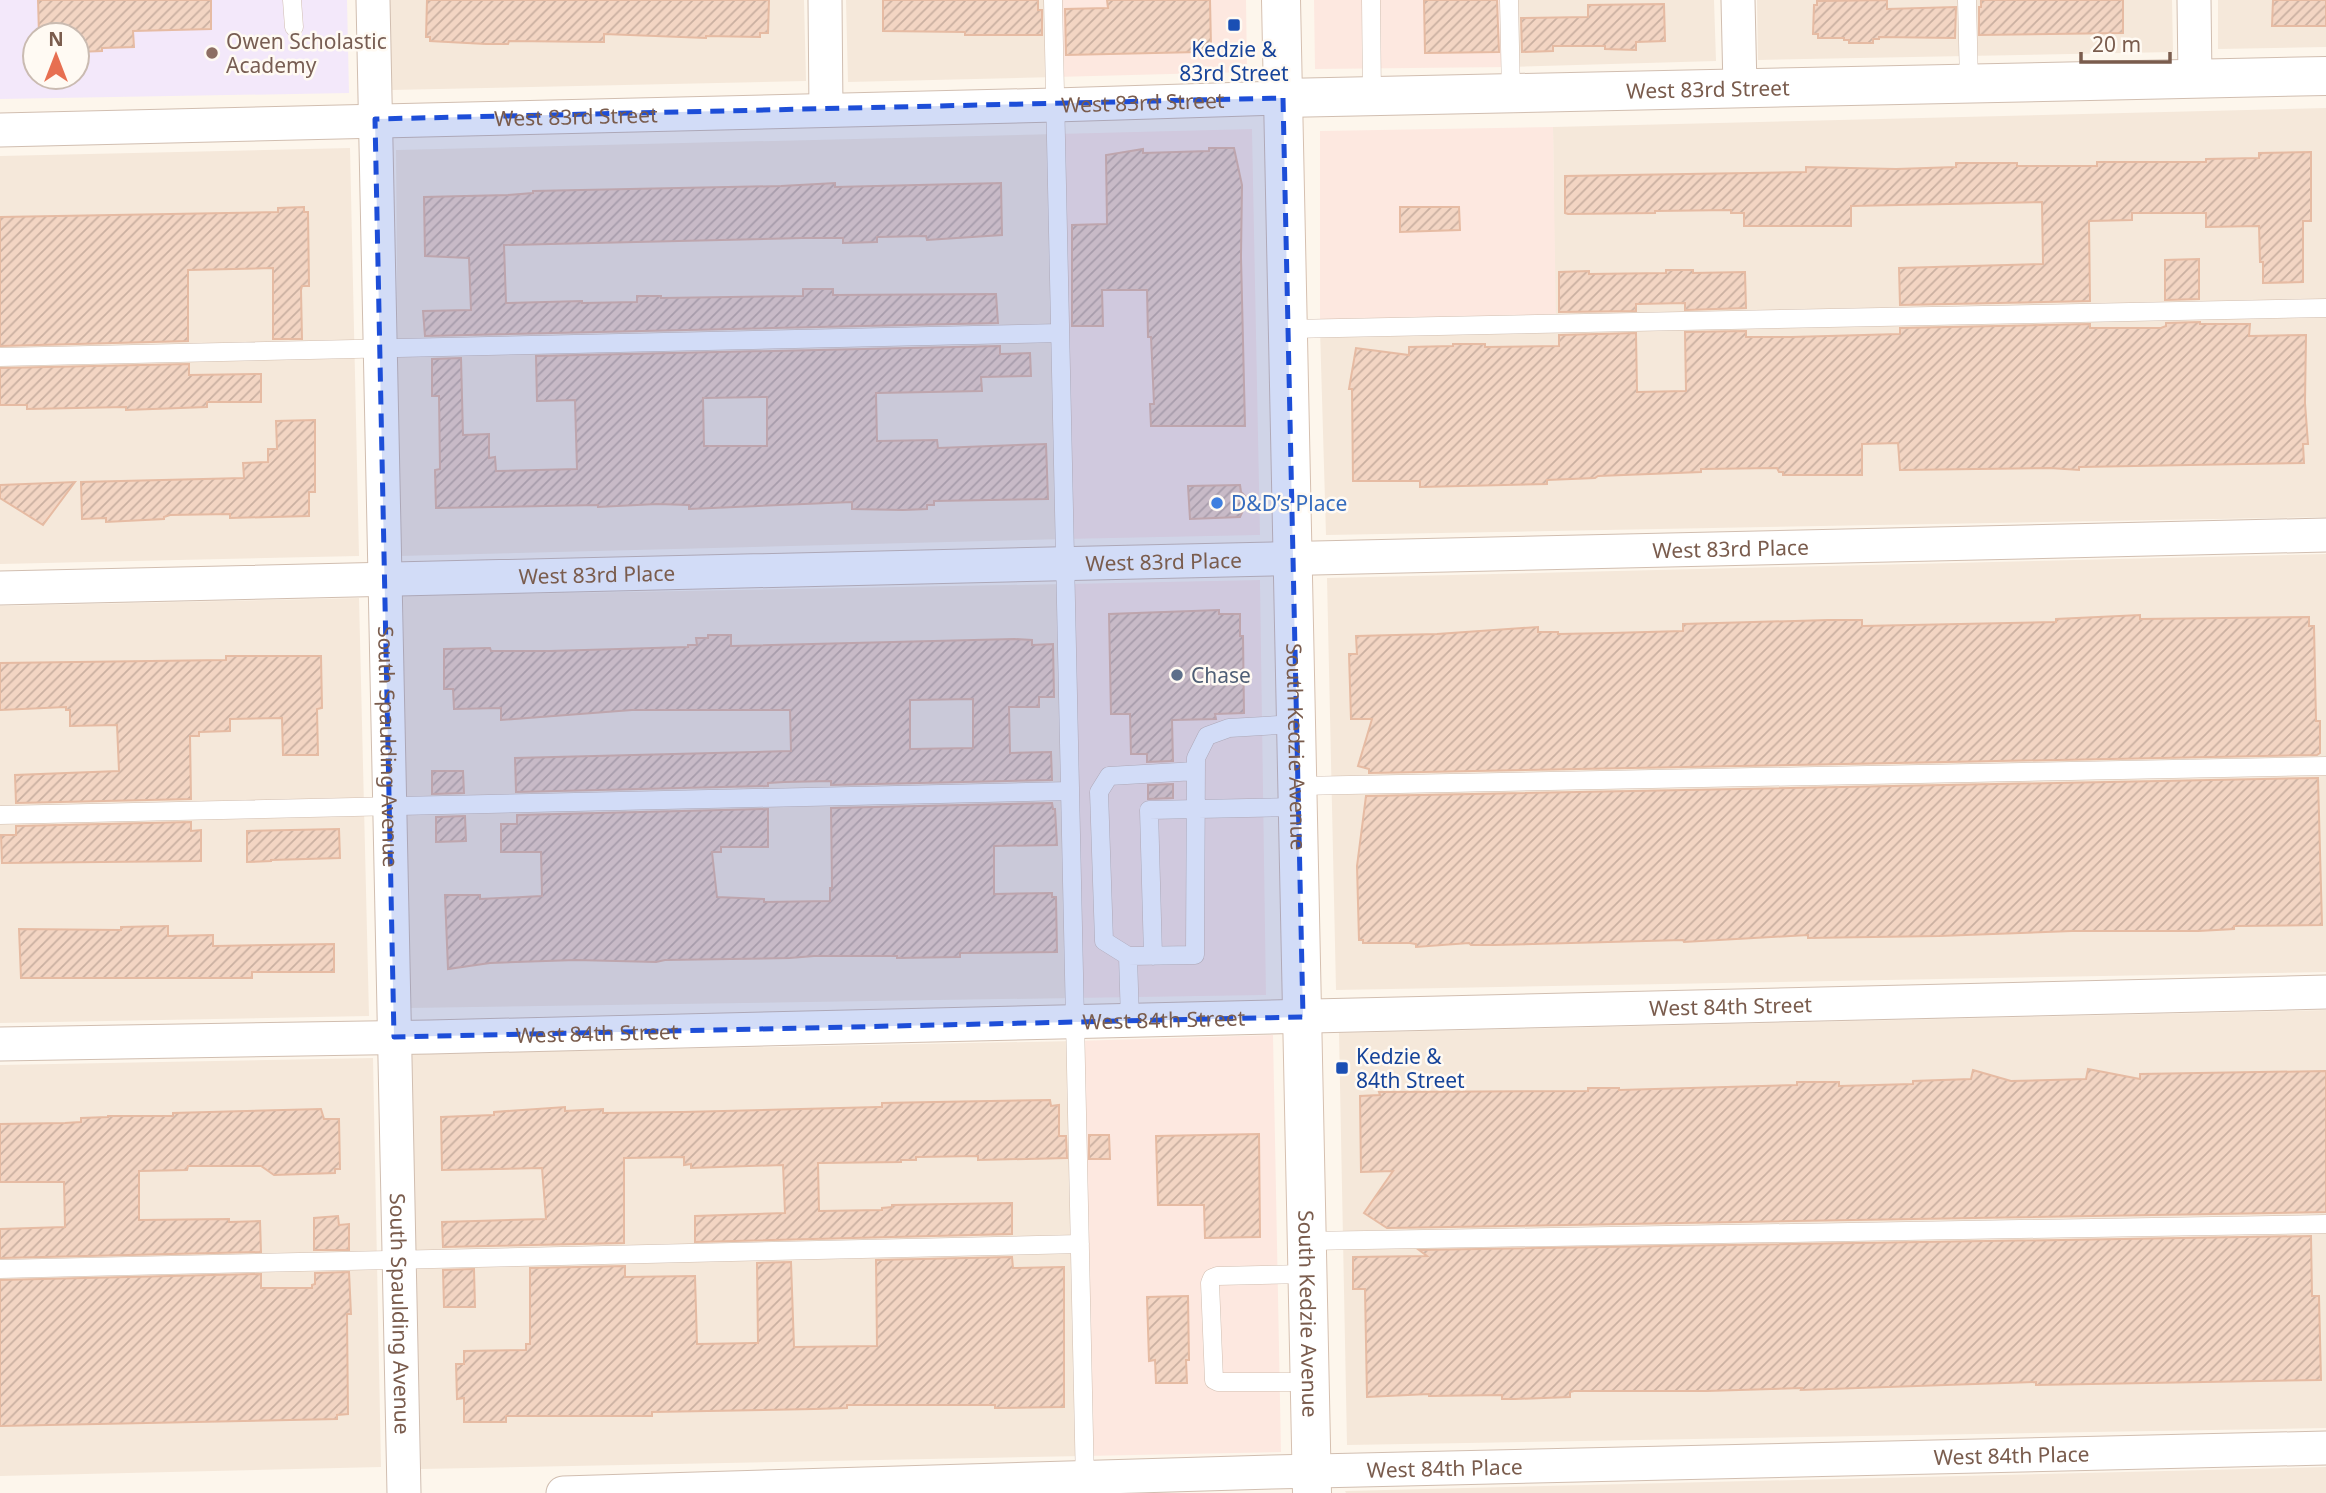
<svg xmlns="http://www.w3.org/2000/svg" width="2326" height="1493" font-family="'Noto Sans',sans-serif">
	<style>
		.residential { fill: #f5e8da }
		.commercial { fill: #fde8e0 }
		.education { fill: #f3e8fa; fill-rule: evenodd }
		.building { fill: url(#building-hatch); stroke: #e6bba3; stroke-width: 2; fill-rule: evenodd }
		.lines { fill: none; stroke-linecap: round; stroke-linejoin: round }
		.service-casing { stroke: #d1beb0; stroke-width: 19 }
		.minor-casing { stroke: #d1beb0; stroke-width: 35 }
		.tertiary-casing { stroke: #d1beb0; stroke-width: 40 }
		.secondary-casing { stroke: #d6c0b0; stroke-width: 40 }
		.service { stroke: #fff; stroke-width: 18 }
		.minor { stroke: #fff; stroke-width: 33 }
		.tertiary { stroke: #fff; stroke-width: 38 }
		.secondary { stroke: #fff; stroke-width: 38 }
		.marked { fill: #1d4ed8; fill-opacity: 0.2; stroke: #1d4ed8; stroke-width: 5; stroke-dasharray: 14 9; stroke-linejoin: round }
		.transit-dot { fill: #1a4fb4; stroke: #fffaf3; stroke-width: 2.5 }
		.education-dot { fill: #8d6e63; stroke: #fffaf3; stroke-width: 2.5 }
		.shop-dot { fill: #3f7fe0; stroke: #fffaf3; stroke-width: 2.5 }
		.service-dot { fill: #5c6f8a; stroke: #fffaf3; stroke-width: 2.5 }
		.labels { text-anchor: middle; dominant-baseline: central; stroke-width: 5; stroke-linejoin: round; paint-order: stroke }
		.education-label { font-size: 21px; fill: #785e54; stroke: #fffaf3; text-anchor: start }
		.transit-label { font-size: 21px; fill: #164399; stroke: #fffaf3 }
		.street-label { font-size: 21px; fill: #7a5c4d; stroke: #fffaf3 }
		.shop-label { font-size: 21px; fill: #366cbe; stroke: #fffaf3; text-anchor: start }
		.service-label { font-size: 21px; fill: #4e5e75; stroke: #fffaf3; text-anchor: start }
	</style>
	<defs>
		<pattern id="building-hatch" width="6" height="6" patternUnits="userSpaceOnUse" patternTransform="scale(1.75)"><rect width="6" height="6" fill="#f3d5c3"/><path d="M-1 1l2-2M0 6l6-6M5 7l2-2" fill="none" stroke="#cab0a1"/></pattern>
	</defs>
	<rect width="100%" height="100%" fill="#fdf6ec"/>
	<path class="residential" d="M389,0H804L806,81L391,90Z
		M846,0H1053L1055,77L848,82Z
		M1509,0H1714L1716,61L1511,67Z
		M1757,0H2172L2173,52L1758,60Z
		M2218,0H2326V47L2218,49Z
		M2326,108V517L1326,535L1320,329L1555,323L1553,127Z
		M1056,134L1065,539L399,556L396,150Z
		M350,148L359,556L0,564V156Z
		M2326,554V972L1336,990L1327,578Z
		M1066,584L1075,998L409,1008L403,596Z
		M359,598L369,1016L0,1023V606Z
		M2326,1010V1428L1347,1445L1339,1033Z
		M1075,1041L1084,1456L421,1469L411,1054Z
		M373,1058L381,1467L0,1476V1065Z
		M2326,1467V1493H1346L1345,1491Z"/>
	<path class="commercial" d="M1053,0H1246L1247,72L1055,77Z
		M1314,0H1509L1511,67L1315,69Z
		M1553,127L1556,324L1320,329V131Z
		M1252,129L1260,535L1065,539L1056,134Z
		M1260,580L1266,995L1075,998L1066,584Z
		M1273,1035L1281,1452L1084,1456L1075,1041Z"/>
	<path class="education" d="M0,0H347L349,93L0,99ZM35,35H77V77H35Z"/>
	<path class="building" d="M38,0H211V29L133,31L134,47L102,48V51L77,52V35H39Z
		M427,0H769L768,33H760V37L706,36V38L604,34V42L509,41L508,44H486L430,41V37H426Z
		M883,0H1038V10H1042V35H965V32L883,31Z
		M1107,0H1210L1211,46L1199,52L1066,55L1065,9L1108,8Z
		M1424,0H1497L1499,52L1425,53Z
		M1887,0V9L1956,7L1955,38L1879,37V39H1873V43H1849V40H1844V38H1818V34H1813L1814,5H1817V1Z
		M1981,0H2123V33L1979,35V7H1981Z
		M2273,0H2326V26H2272Z
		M1664,4L1665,41L1636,42V50L1605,49V46H1553V51L1522,52L1521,18L1588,17V5Z
		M1209,148H1234L1242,185L1241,257L1245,426H1151L1150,404H1154L1151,337H1148L1147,290H1102L1103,326H1072V225L1107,224L1106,155L1143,149V153L1209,151Z
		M2311,152V221H2303V282L2263,283V262H2260L2259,226L2206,227V213H2132V220L2089,221L2090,301L1900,305L1899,268L2043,264L2042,202L1851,206V226H1744V213H1731V210L1655,211V213L1568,214L1565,213V176L1806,172V167L1896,169L1956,167V163H2017V166H2097V162H2206V159L2259,158V153Z
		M835,183V187L1001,183L1002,235L927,240L926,236L877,237V242L843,243V238H802L504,245L506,303L582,301V303L637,302V296H661V298L803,296V289H833V295L996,294L998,323L425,336L423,311L471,310L469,258L425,256L424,197L508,195L533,193V191L781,186Z
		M304,207V212H308L309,286H302L301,290L302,339H273V268L188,270V341L0,346V217L278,212V208Z
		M1400,207H1459L1460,230L1400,232Z
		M2199,259V299L2165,300V260Z
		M1666,270H1693V273L1745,272L1746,308L1685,310V303L1636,304V311L1559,312V272L1589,271V274L1666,273Z
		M2200,322V324H2250L2249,336L2306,335L2305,403L2308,444H2303L2304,463L2079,467V470L2050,468L1900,470L1898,443L1862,444V475H1783V472H1779L1777,468L1701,469V472L1598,476L1595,478L1547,480V484L1420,487V481H1353L1352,389H1349L1356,348L1409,355V347L1453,346V344H1485V347L1559,346V335L1636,333L1637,392L1686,391L1685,332L1746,331V337H1792L1900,334V328L2090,324V328H2161L2166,326V323Z
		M1000,346V354L1030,353L1031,376L981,377L982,391L876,393L877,441L937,440L938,448L1046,444L1048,499L934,501V505H927V509L903,510L852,509V502L689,509V505L657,504L598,507V505L436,508L435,470L440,469L439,396H432V359L461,358L463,435L489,434V458L495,457L496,471L577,469L575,400L537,401L536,356ZM767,397V446H704L703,398Z
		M189,364V375L261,374V402H207V407L126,410V407L27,409V405H0V368Z
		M315,420V492H309V516L230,518V514L170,515L164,517V519L106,522V518L82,519L81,482L244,478L243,463L268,462V449H277L276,421Z
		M75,482L43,525L0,498V485Z
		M1240,485L1241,492L1245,496L1246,504L1240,517L1190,519L1188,486Z
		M1219,610V614H1240V636H1243L1244,713L1215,714L1216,719L1172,720L1173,761L1147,762V754H1131L1130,714H1111L1109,614Z
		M2140,615V619L2309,617V626H2314L2316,721H2320V753L2317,755L1369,773V769L1358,766L1372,719H1351L1349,654H1357L1356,636L1437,634L1538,627V632H1558V634L1611,633L1683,631V624L1828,620H1862V626L2056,622V619Z
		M708,635H731V646L1014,639L1032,640V645L1053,644L1054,697H1039V707H1009L1010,753L1051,752L1052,780L831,785V781L784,782L768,783V786L516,792L515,758L791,751L790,710H632L501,720V708L454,709L453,689H444V649L490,648L491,651H550L688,647V645H697L696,638H708ZM973,699V748L910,749V700Z
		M226,656H321L322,708L317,709L318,755H283L282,718L230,719V731L199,732V736H190L191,799L16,803L15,775L119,771L117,725L70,726V710H66V707L0,710V663L226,660Z
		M432,771H463L464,793L432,794Z
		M2318,778L2322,925L2234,926V929L2198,931H2072L1939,936L1808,938V935L1684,942L1683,940L1495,945H1471L1469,943L1416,947V944L1410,943H1363V940H1359L1357,866L1366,796Z
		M1173,784V798L1148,799V785Z
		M1052,803L1053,809H1055L1057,845L994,846V894L1052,893V897H1056L1057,952L960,953V957L897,958V956H814L790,958L665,960L656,962L576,960L490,963L448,969L445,895H480V899L542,896L541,852H501V824H517V815L768,809V847H721V852H712L717,897L764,899V902L830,901V888H832L831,808Z
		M465,816L466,841L436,842V817Z
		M191,822V831L201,830V861L2,863L1,835H16V826Z
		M339,829L340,858L271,860V861L247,862V831Z
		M168,926V936L213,935V946L334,944V972H252V978H21L19,929L121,930V927Z
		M2088,1069L2140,1079V1074L2326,1071V1212L1387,1228L1364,1213L1393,1171L1361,1172L1360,1096L1380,1095L1379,1092L1588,1091V1088H1619V1090L1797,1085V1082H1839V1086L1913,1084V1081L1971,1079L1973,1070L2011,1081L2086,1079Z
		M1050,1100L1051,1106L1059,1105V1136H1066L1067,1158L978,1160V1156L916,1157V1160H901V1162L818,1163L819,1211L882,1210V1208L892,1207V1205L1012,1203V1234L695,1242V1216L785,1213L783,1165L691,1168V1164L684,1165V1157L624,1158V1243L443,1247L442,1222L546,1219L542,1168L442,1170L441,1117L494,1115V1112L565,1107V1111L603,1109V1113L683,1112L879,1107H882V1103Z
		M321,1109L324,1119H339L340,1169H335V1173L274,1175L261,1166H188L187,1170L139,1171V1220L229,1219V1222L260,1221L261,1252L0,1258V1229L65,1227L64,1182H0V1124L65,1123L81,1122V1118L108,1117V1116H173V1113Z
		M1259,1134L1260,1237L1205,1238L1204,1205H1158L1156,1136Z
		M1089,1135H1109L1110,1159H1089Z
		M338,1216L339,1225L349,1224V1250H314V1218Z
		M2311,1236L2312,1296H2319L2321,1380L2036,1385V1382L1801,1390L1802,1388L1706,1391H1574L1570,1392V1397L1515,1399H1502V1395L1429,1396V1394L1367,1397L1365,1289H1353V1257L1427,1256L1419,1250Z
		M1012,1257L1013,1268L1064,1267V1407L995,1408V1405H847V1408L814,1409L652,1412V1416H506V1422H464V1398L457,1399L456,1364H464V1351L526,1350V1344H530V1268L625,1266V1277L695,1276L697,1344L755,1343H758L757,1263L791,1262L794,1347L877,1346L876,1260Z
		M474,1269L475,1307H444L443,1270Z
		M349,1272L351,1314H347L348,1414L337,1415V1419L0,1426V1280L261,1274V1288H312V1285L315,1284V1273Z
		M1188,1296L1189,1360H1186L1187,1383H1156L1155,1360L1149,1361L1147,1297Z"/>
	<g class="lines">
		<g class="service-casing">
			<path id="service" d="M292,0L294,27
				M1053,0L1085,1484
				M1371,0L1372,96
				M1509,0L1511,93
				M1967,0L1969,83
				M1289,329L2326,308
				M0,357L1060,333
				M1298,786L2326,766
				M0,815L1070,791
				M1128,956L1104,941L1099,792L1109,776L1196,771
				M1153,956L1149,810L1299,807
				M1130,1021L1128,956L1195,955L1196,758L1207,736L1229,728L1297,724
				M1307,1241L2326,1224
				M0,1269L1080,1244
				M1308,1274L1217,1276L1212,1278L1210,1283L1214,1380L1218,1382H1310"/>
		</g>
		<g class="minor-casing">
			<g id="minor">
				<path id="s1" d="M373,0L404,1493"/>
				<path d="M825,0L826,110"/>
				<path d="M1738,0L1740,88"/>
				<path d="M2194,0L2195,78"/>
				<path id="s2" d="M0,130L1055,105L1283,98"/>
				<path id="s3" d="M0,588L2326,535"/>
				<path id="s4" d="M0,1044L430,1037L2326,992"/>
				<path id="s5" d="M563,1493L1272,1472L2326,1448"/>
			</g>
		</g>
		<g class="tertiary-casing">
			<g id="tertiary">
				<path id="s6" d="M1283,98L2326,76"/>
			</g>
		</g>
		<g class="secondary-casing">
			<g id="secondary">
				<path id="s7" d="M1281,0L1312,1493"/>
			</g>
		</g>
		<use href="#service" class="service"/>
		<use href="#minor" class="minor"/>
		<use href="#tertiary" class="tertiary"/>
		<use href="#secondary" class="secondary"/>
	</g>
	<path class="marked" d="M1283,98L1303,1017L394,1037L375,119Z"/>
	<g class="transit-dot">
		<rect x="1227" y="18" width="14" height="14" rx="3.5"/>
		<rect x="1335" y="1061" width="14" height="14" rx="3.5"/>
	</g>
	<circle class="education-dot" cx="212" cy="53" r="7"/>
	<circle class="shop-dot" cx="1217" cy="503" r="7"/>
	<circle class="service-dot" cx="1177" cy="675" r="7"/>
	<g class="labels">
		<g class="education-label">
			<text x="226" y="41">Owen Scholastic<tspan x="226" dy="24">Academy</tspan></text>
		</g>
		<g class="transit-label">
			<text x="1234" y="49">Kedzie &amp;<tspan x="1234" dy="24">83rd Street</tspan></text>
			<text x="1356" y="1056" text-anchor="start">Kedzie &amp;<tspan x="1356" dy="24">84th Street</tspan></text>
		</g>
		<g class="street-label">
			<text stroke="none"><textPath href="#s6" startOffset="425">West 83rd Street</textPath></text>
			<text stroke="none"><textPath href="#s2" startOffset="1143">West 83rd Street</textPath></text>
			<text stroke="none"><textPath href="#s2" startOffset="576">West 83rd Street</textPath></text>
			<text stroke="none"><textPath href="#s3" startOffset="1731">West 83rd Place</textPath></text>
			<text stroke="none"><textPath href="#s3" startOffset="1164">West 83rd Place</textPath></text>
			<text stroke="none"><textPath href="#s3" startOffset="597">West 83rd Place</textPath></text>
			<text stroke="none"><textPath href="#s7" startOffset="747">South Kedzie Avenue</textPath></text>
			<text stroke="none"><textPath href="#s1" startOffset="747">South Spaulding Avenue</textPath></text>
			<text stroke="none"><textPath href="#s4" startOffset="1731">West 84th Street</textPath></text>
			<text stroke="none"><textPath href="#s4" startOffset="1164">West 84th Street</textPath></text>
			<text stroke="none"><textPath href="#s4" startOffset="597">West 84th Street</textPath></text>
			<text stroke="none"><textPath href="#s1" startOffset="1314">South Spaulding Avenue</textPath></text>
			<text stroke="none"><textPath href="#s7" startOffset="1314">South Kedzie Avenue</textPath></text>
			<text stroke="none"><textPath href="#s5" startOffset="1449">West 84th Place</textPath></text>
			<text stroke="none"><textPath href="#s5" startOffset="882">West 84th Place</textPath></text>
		</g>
		<g class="shop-label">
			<text x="1231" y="503">D&amp;D’s Place</text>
		</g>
		<g class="service-label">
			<text x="1191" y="675">Chase</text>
		</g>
	</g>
	<g transform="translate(56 56)"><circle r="33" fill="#fffaf3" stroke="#cabbb1" stroke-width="2"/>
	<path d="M0-5L12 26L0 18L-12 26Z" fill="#e76f51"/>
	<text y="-10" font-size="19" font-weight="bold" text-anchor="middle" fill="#7a5c4d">N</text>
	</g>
	<path d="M2081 52v10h89v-10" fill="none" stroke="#7a5c4d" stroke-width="3.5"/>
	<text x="2092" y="52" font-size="21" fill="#7a5c4d" stroke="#fffaf3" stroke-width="5" paint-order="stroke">20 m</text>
</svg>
